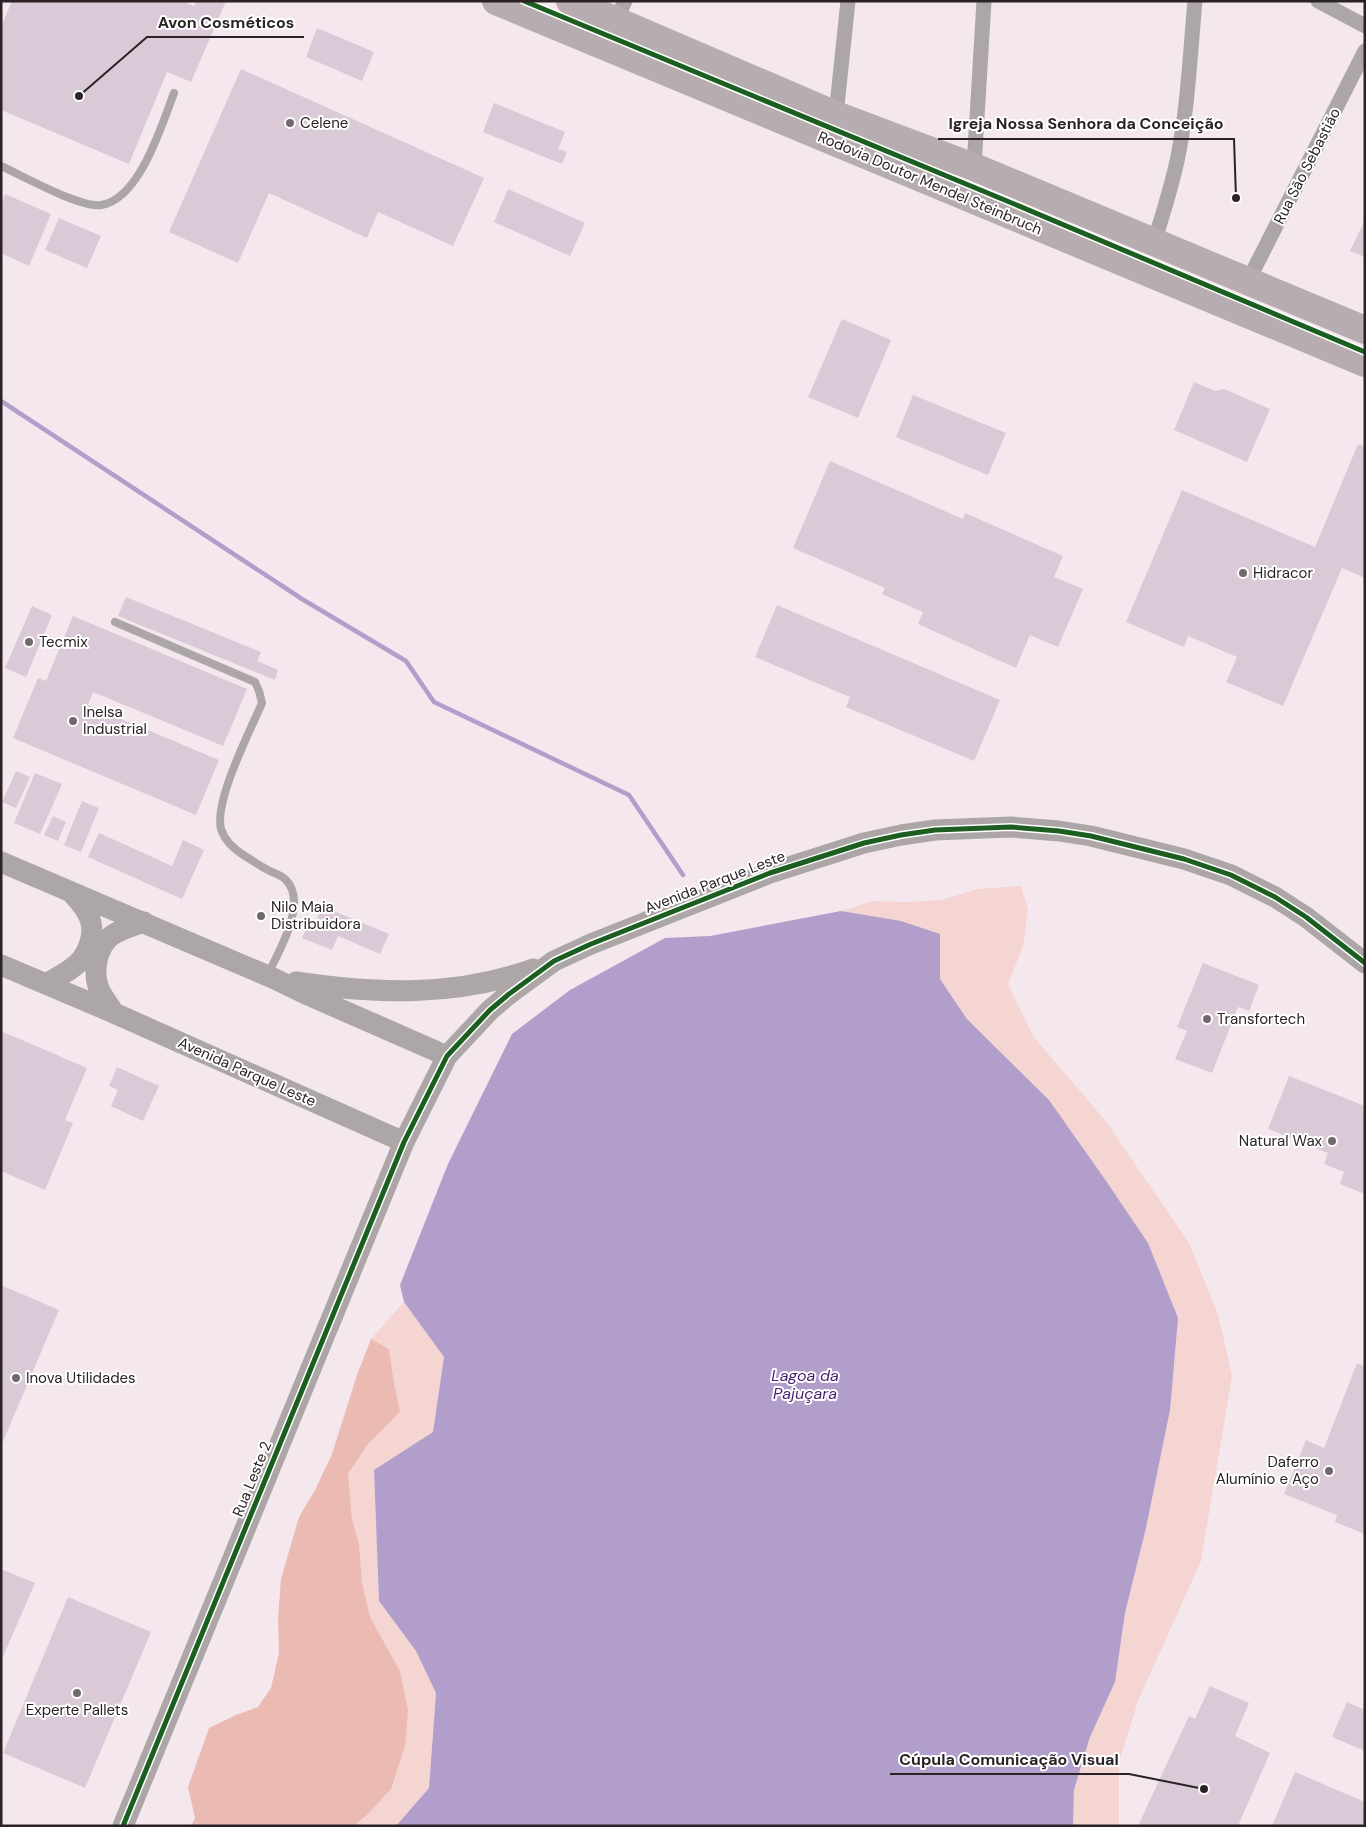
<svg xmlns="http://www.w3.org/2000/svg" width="1366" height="1827" font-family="'DM Sans',sans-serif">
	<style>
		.green { fill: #f5d5d2 }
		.forest { fill: #eabab3 }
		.water { fill: #b29ecb }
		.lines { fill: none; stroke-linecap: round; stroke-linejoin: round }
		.stream { stroke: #b29ecb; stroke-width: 4.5 }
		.building { fill: #dacad7 }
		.lane { stroke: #aca6a7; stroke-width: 8 }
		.street { stroke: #aca6a7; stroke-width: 15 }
		.secondary { stroke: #aca6a7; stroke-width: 21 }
		.highway { stroke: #b7adb1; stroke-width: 28 }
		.cycleway-casing { stroke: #fff; stroke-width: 8 }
		.cycleway { stroke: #1b5e20; stroke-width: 5 }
		.poi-dot { fill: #71676c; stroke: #fff; stroke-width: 2 }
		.labels { text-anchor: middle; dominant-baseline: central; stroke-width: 4; stroke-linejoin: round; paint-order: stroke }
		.poi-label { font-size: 15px; fill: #2b2226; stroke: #fff; text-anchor: start }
		.street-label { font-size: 15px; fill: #2b2226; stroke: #fff }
		.water-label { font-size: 16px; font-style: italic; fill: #431f6b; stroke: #fff }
		.leader { fill: none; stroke: #2b2226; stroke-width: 2 }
		.callout-dot { fill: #2b2226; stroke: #fff; stroke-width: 2 }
		.callout-label { font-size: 16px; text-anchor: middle; font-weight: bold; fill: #2b2226; stroke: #fff; stroke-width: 4; stroke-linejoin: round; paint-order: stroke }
	</style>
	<rect width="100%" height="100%" fill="#f4e7ed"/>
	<path class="green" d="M1021,886L1028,910L1023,946L1008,984L1033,1036L1105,1120L1189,1243L1218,1314L1232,1376L1201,1561L1138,1701L1119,1762V1826H1073L1074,1790L1090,1737L1115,1682L1125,1613L1146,1528L1170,1410L1049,1100L967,1019L940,979V934L841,911L873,901L906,902L941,900L978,889Z
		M404,1302L444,1357L433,1432L374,1471L379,1601L416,1651L436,1692L429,1788L396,1826H353L367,1815L391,1789L400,1671L370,1617L362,1582L359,1544L352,1519L348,1474L368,1444L400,1412L394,1383L389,1349L371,1339Z"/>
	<path class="forest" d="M371,1339L389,1349L394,1383L400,1412L368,1444L348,1474L352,1519L359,1544L362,1582L370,1617L400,1671L408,1711L405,1746L391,1789L367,1815L353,1826H191L195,1818L188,1787L209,1728L236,1715L258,1707L271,1688L279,1653L278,1620L281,1579L299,1517L315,1490L332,1454L357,1375Z"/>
	<path class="water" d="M841,911L901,921L940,934V979L967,1019L1049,1100L1104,1178L1148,1243L1178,1318L1170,1410L1146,1528L1125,1613L1115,1682L1090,1737L1074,1790L1073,1826H396L429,1788L436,1693L416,1651L379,1601L374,1470L433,1432L444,1357L404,1302L400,1285L448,1164L512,1034L570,990L665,938L710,936Z"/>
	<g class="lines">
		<path class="stream" d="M1,401L302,599L406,661L434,702L629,795L683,875"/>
	</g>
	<path class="building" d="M12,1H183L194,6L197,1H226L191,82L167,72L129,164L1,110V27Z
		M317,28L374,52L362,81L306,57Z
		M241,69L484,178L453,246L378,212L367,238L269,193L238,263L169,232Z
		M494,103L565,132L558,149L567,152L562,164L483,132Z
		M508,189L585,223L570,256L494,222Z
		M5,194L51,214L29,266L1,253V204Z
		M59,218L101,236L87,268L45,250Z
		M1365,220V257L1350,251Z
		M842,319L891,340L858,418L808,397Z
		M1194,382L1215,391L1224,389L1270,409L1247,462L1174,430Z
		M913,395L1006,433L988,475L896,437Z
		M1358,444L1365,446V578L1342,568L1283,706L1226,682L1237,657L1188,636L1184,647L1126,622L1182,490L1315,547Z
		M830,461L963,519L965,513L1063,556L1054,577L1083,589L1058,647L1030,635L1016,668L918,624L923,612L882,594L885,588L793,548Z
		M126,597L261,652L257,661L278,670L275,680L118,616Z
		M777,605L1000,700L974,761L846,707L850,697L755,657Z
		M32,606L52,615L26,677L5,668Z
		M73,616L247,689L223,746L93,692L88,705L219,760L196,815L13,738L38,678L46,681Z
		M16,771L30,777L16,808L2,802Z
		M35,773L62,784L40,834L14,823Z
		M82,801L99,808L81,852L64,845Z
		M53,816L66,822L58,841L44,835Z
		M99,833L172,866L183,840L204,850L182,899L88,857Z
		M322,906L389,934L380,954L338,936L332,950L302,938L308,925L314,927Z
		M1203,963L1259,985L1249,1011L1238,1007L1212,1073L1175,1059L1187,1031L1177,1027Z
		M1,1031L87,1068L65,1120L73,1123L45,1190L1,1171Z
		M117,1067L159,1086L143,1121L111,1106L118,1090L109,1086Z
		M1289,1076L1365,1106V1194L1340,1184L1344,1172L1324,1164L1328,1153L1268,1129Z
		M1,1285L59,1310L1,1446Z
		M1357,1363L1365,1366V1534L1335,1522L1337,1515L1284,1494L1306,1440L1324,1448Z
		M1,1569L35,1583L1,1661Z
		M68,1597L151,1632L85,1788L3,1753Z
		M1210,1686L1249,1703L1235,1736L1270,1753L1238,1826H1138L1189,1716L1195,1719Z
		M1347,1702L1365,1710V1751L1332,1737Z
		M1295,1772L1365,1802V1826H1272Z"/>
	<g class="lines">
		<path class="lane" d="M1,166C23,176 80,208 101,205C140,199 162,124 174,93
			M115,622L255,682L259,691L262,703C250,731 214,801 221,829C225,841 235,850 245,856C253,861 260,866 268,870C273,873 281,875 285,879C309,901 279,951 268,974"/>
		<path class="street" d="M1318,1L1365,26
			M616,21L625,1
			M836,115L848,1
			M974,167L984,1
			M1154,243C1162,216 1171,189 1177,161C1188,109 1190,54 1195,1
			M1248,281L1365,51"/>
		<path class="secondary" d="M1,862L275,979L308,995L447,1056
			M1,965L114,1013L404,1142
			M296,982C376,994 456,997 533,969
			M46,984C68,971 86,964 91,938C93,929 91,919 86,911C82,904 76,898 71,892
			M114,1013C109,1005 101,995 98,986C93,970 97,947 111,936C121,929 133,926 144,922
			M123,1826L404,1142L447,1056L490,1010L509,994L554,961L591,944L770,873L864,843L901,835L935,830L1011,827L1059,831L1091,836L1184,859L1231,875L1275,897L1306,917L1365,963"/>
		<path class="highway" d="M496,1L1365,363
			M570,1L836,115L974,167L1365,330"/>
		<g class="cycleway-casing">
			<path id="cycleway" d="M524,1L1007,201L1365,352
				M123,1826L404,1142L447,1056L490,1010L509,994L554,961L591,944L770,873L864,843L901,835L935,830L1011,827L1059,831L1091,836L1184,859L1231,875L1275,897L1306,917L1365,963"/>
		</g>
		<use href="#cycleway" class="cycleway"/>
	</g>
	<g class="poi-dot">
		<circle cx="290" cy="123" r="5"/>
		<circle cx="1243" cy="573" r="5"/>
		<circle cx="29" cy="642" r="5"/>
		<circle cx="73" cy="721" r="5"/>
		<circle cx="261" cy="916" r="5"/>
		<circle cx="1207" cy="1019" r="5"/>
		<circle cx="1332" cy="1141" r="5"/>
		<circle cx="16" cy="1378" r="5"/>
		<circle cx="1329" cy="1471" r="5"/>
		<circle cx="77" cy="1693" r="5"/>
	</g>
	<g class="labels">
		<g class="poi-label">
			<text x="300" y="123">Celene</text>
			<text x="1253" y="573">Hidracor</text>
			<text x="39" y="642">Tecmix</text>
			<text x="83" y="712">Inelsa<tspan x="83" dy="17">Industrial</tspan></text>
			<text x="271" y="907">Nilo Maia<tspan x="271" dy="17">Distribuidora</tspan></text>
			<text x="1217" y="1019">Transfortech</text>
			<text x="1322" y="1141" text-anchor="end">Natural Wax</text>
			<text x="26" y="1378">Inova Utilidades</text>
			<text x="1319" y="1462" text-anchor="end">Daferro<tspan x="1319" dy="17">Alumínio e Aço</tspan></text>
			<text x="77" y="1710" text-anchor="middle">Experte Pallets</text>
		</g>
		<g class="street-label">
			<text transform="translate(1307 166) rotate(-63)">Rua São Sebastião</text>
			<text transform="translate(930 183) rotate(23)">Rodovia Doutor Mendel Steinbruch</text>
			<text transform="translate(715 882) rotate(-21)">Avenida Parque Leste</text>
			<text transform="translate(247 1072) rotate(24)">Avenida Parque Leste</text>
			<text transform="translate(252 1479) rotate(-68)">Rua Leste 2</text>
		</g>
		<g class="water-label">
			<text x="805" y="1375">Lagoa da<tspan x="805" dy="18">Pajuçara</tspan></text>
		</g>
	</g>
	<path class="leader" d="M79 96L147 37H304M1236 198L1234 139H938M1204 1789L1129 1774H890"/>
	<g class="callout-dot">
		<circle cx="79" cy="96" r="5"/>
		<circle cx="1236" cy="198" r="5"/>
		<circle cx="1204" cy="1789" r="5"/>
	</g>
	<g class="callout-label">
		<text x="226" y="28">Avon Cosméticos</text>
		<text x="1086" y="129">Igreja Nossa Senhora da Conceição</text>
		<text x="1009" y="1765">Cúpula Comunicação Visual</text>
	</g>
	<rect width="1366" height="1827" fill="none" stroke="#2b2226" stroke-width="5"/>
</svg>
